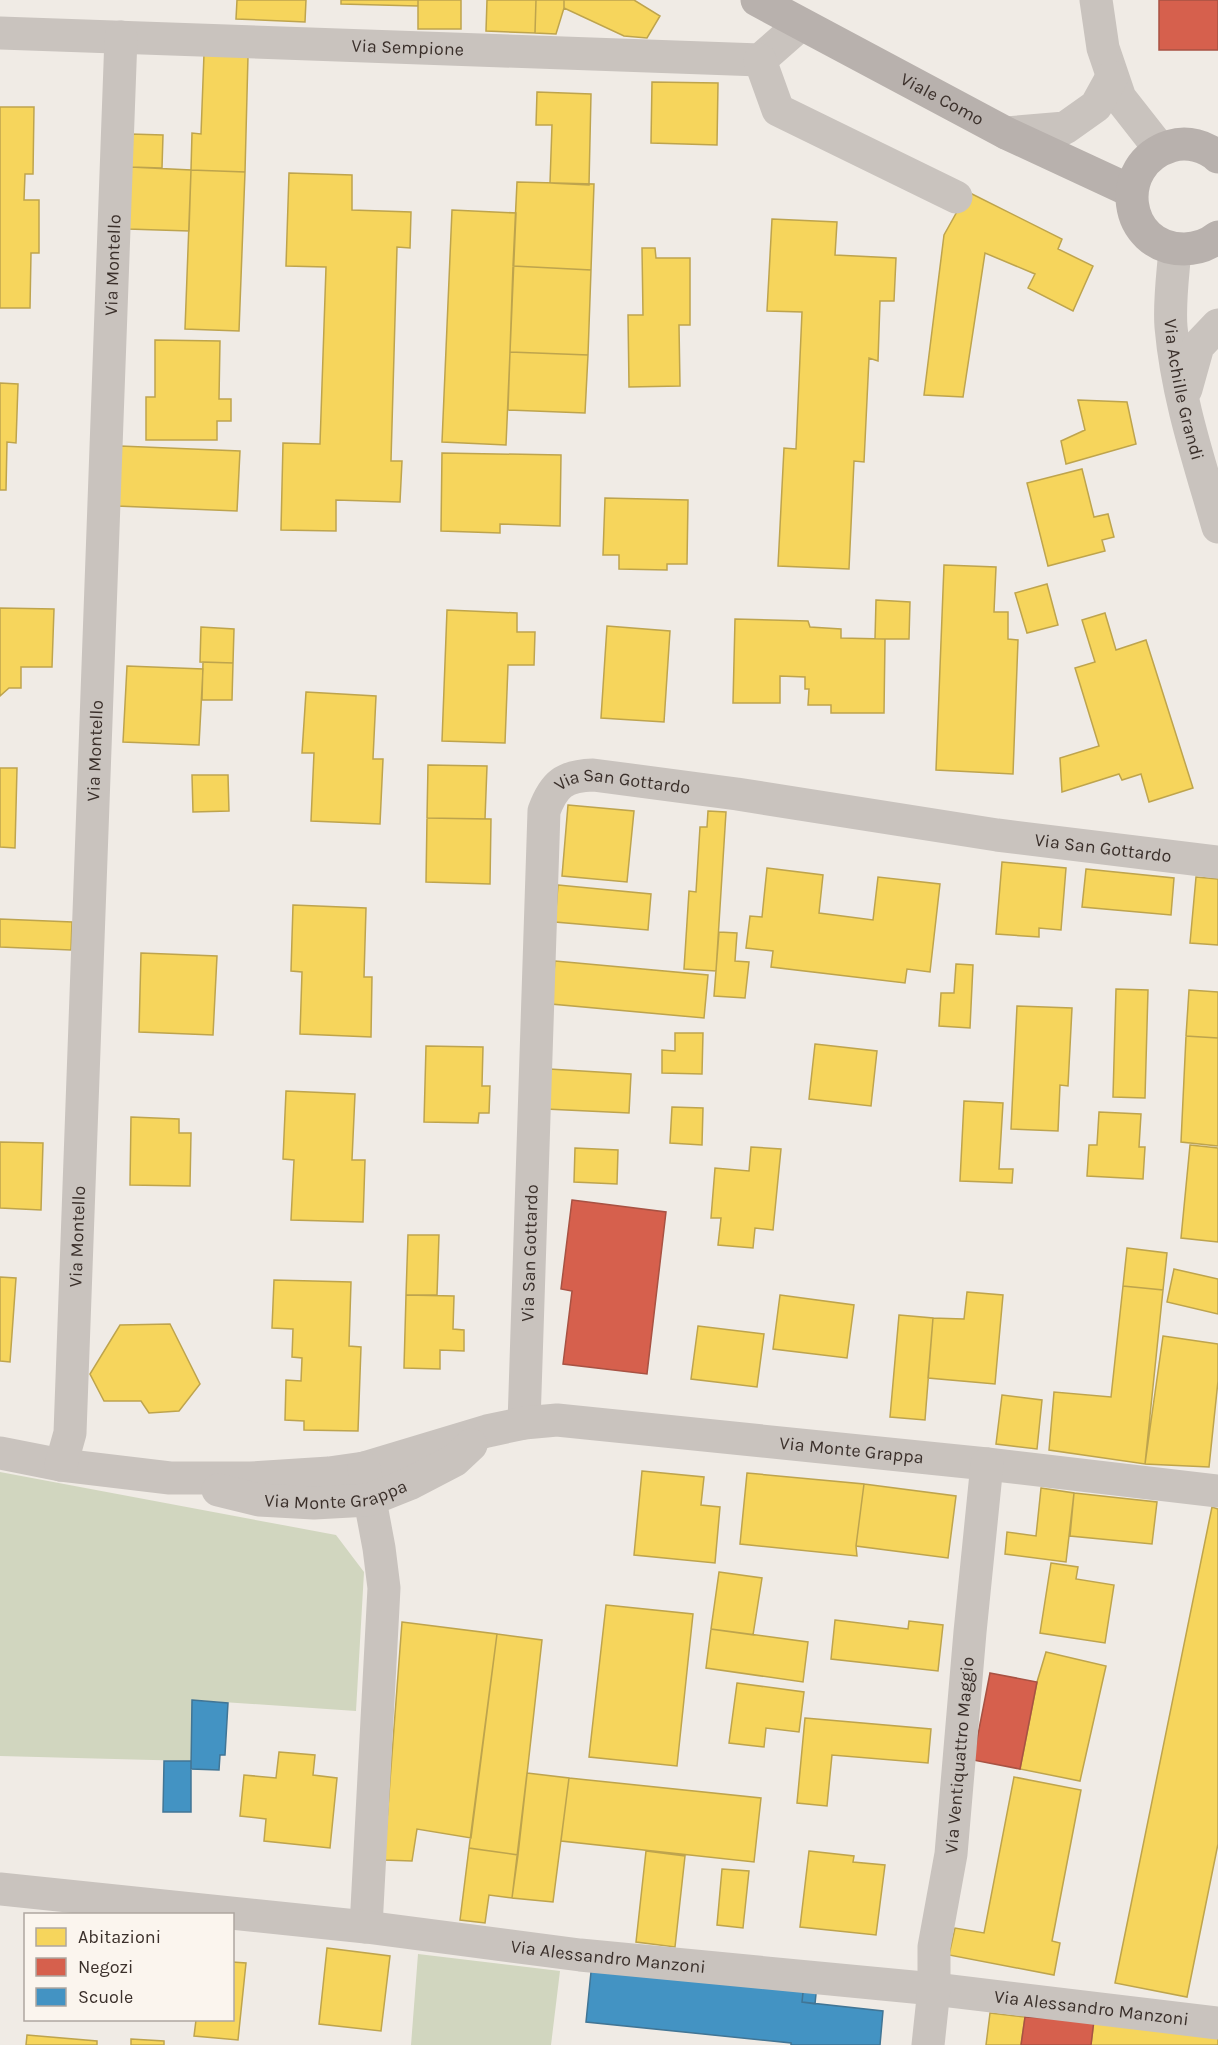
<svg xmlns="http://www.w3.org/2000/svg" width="1218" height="2045" font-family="Karla,sans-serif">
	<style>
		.green { fill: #d1d6bf }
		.homes { fill: #f6d55c; stroke: #bea44d; stroke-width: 1.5 }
		.shops { fill: #d6604d; stroke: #a85243; stroke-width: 1.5 }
		.schools { fill: #4393c3; stroke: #417595; stroke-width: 1.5 }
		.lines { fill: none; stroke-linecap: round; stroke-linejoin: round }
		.minor { stroke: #c9c3be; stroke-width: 33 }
		.major { stroke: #b8b1ad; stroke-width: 33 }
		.labels { text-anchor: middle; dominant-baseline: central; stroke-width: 6; stroke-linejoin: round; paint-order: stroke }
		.street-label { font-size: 18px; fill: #3b302b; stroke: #fbf5ee }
	</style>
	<rect width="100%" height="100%" fill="#f0ebe5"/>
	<path class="green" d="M0,1472L336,1535L364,1572L356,1711L193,1700L191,1761L0,1756Z
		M418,1954L560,1971L551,2045H411Z"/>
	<path class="homes" d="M237,0H306L305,22L236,19Z
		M341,0H418V6L341,4Z
		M418,0H461V29H418Z
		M487,0H536L535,33L486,31Z
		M536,0H564V8L556,34L535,33Z
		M564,0H634L660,16L647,38L624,36L564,8Z
		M204,54L248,56L245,172L191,170L192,133L201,134Z
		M652,82L718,83L717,145L651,143Z
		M537,92L591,94L589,185L550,183L552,125H536Z
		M0,107H34L33,174H25L24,200H39V253H31L30,308H0Z
		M130,134L163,135L162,168L130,167Z
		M130,167L191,170L189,231L128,229Z
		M191,170L245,172L239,331L185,329Z
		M289,173L352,175V210L411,212L410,248L397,247L391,461H402L400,502L336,500V531L281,530L283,443L320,444L326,267L286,266Z
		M517,182L594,184L591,270L513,266Z
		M968,192L1062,239L1058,249L1093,266L1073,311L1028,288L1035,274L985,253L963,397L924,395L944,235Z
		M452,210L516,213L506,445L442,442Z
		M772,219L837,222L835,255L896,258L894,301H880L878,361L869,358L864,462L854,461L849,569L778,566L784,448L796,449L802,312L767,311Z
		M642,248H655L656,258H690V325H679L680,386L629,387L628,315H643Z
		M513,266L591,270L588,355L510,352Z
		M155,340L220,341L219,399H231V421H217V440H146V397H155Z
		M510,352L588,355L585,413L508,410Z
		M0,383L18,384L16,443L7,442L6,490H0Z
		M1078,400L1127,402L1136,444L1066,464L1061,441L1085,430Z
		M120,446L240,451L237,511L117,506Z
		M442,453L561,455L560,526L500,524V533L441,531Z
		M1082,469L1094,517L1108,514L1114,537L1102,540L1105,551L1048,566L1027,483Z
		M605,498L688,500L687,564H667V570L619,569V555H603Z
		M944,565L996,567L994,612H1008V639L1018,640L1013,774L936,770Z
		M1047,584L1058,625L1027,633L1015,593Z
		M876,600L910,602L909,639H875Z
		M0,608L54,609L52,667H21V688H9L0,696Z
		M447,610L517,613V632H535L534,665H508L505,743L442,741Z
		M1105,613L1116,650L1146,640L1193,788L1149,802L1141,774L1122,780L1119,774L1062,792L1060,758L1099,746L1075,668L1095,662L1082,620Z
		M735,619L808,621L810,627L841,629V638L885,639L884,713H831V705H808L809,689H805V677L780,676V703H733Z
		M607,626L670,631L664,722L601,718Z
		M201,627L234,629L233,663L200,662Z
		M203,662L233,663L232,700H202Z
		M127,666L203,669L199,745L123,742Z
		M306,692L376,696L373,759H383L380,824L311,821L314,753H302Z
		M428,765L487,766L485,819L427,818Z
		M0,768H17L15,848L0,847Z
		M192,775H228L229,811L193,812Z
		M568,805L634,811L627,882L562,876Z
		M708,811L726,812L716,971L684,969L689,891L696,892L700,827H707Z
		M427,818L491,819L490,884L426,882Z
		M1002,862L1066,868L1061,930L1039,928V937L996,934Z
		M767,868L823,875L819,913L873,920L878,877L940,884L930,972L907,969L905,983L771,967L773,951L746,948L750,916L762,917Z
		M1086,869L1174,878L1171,915L1082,907Z
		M1196,877L1218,879V945L1190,943Z
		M558,885L651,894L648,930L555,922Z
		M293,905L366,908L364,977H372L371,1037L300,1034L302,972L291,971Z
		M0,919L72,922L71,950L0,947Z
		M719,932L737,933L735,961L749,962L745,998L714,996Z
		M141,953L217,956L213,1035L139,1032Z
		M555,961L708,975L704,1018L551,1004Z
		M956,964L973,965L970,1028L939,1026L941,993H954Z
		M1116,989L1148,990L1145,1098L1113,1097Z
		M1189,990L1218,992V1038L1186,1036Z
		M1017,1006L1072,1008L1068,1086L1060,1085L1058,1131L1011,1129Z
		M675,1033H703L702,1074L662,1073V1050L675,1051Z
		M1186,1036L1218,1038V1146L1181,1142Z
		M815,1044L877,1051L871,1106L809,1099Z
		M426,1046L483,1047L482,1086H490L489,1113H479L478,1123L424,1122Z
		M549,1069L631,1074L629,1113L546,1109Z
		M286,1091L355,1094L352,1160H365L363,1222L291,1220L294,1160L283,1159Z
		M964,1101L1003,1103L999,1169H1013L1012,1183L960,1181Z
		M672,1107L703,1108L702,1145L670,1143Z
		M1099,1112L1141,1114L1139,1147H1145L1143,1179L1087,1176L1089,1145H1097Z
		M131,1117L179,1119V1133H191L190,1186L130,1185Z
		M0,1142L43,1143L41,1210L0,1208Z
		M1190,1145L1218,1148V1242L1181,1238Z
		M751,1147L781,1149L773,1230L755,1228L753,1248L718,1245L721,1218H711L715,1168L749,1171Z
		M575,1148L618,1150L617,1184L574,1182Z
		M408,1235H439L437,1295H406Z
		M1127,1248L1167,1253L1163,1290L1123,1286Z
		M1174,1269L1218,1279V1314L1167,1302Z
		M0,1277L16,1278L10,1362L0,1361Z
		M274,1280L351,1282L349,1346L361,1347L358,1431L304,1430V1421L285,1420L286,1380L301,1381L302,1358L292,1357L293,1329L272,1328Z
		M1123,1286L1163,1290L1145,1464L1049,1450L1054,1392L1111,1397Z
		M967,1292L1003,1295L995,1384L928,1378L933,1318L964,1319Z
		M406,1295L454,1296L453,1329L464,1330V1351L440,1350V1369L404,1368Z
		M780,1295L854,1305L847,1358L773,1349Z
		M899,1315L933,1318L925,1420L890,1417Z
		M170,1324L200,1384L179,1411L149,1413L141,1401H104L90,1374L120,1325Z
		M698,1326L764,1334L757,1387L691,1379Z
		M1163,1336L1218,1344V1381L1209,1467L1145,1464Z
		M1002,1395L1042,1400L1037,1449L996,1444Z
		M642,1471L704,1477L701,1505L720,1507L715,1563L634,1555Z
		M747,1473L864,1484L856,1546L857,1556L740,1544Z
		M864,1484L956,1496L948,1558L856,1546Z
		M1041,1488L1074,1493L1066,1562L1005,1554L1007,1532L1036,1536Z
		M1074,1493L1157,1502L1152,1544L1070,1536Z
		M1212,1507L1218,1509V1844L1187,1997L1115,1983Z
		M1051,1563L1078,1567L1076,1579L1114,1585L1105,1643L1040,1633Z
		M719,1572L762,1578L753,1635L711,1629Z
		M606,1605L693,1614L677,1766L589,1757Z
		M835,1620L908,1629L909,1621L943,1625L938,1671L831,1659Z
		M402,1622L497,1634L471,1838L417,1829L412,1861L384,1860Z
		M711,1629L808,1642L803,1682L706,1668Z
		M497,1634L542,1640L518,1855L469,1848Z
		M1046,1652L1106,1666L1080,1781L1020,1769L1037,1682Z
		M737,1683L804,1692L799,1732L766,1728L764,1747L729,1743Z
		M805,1718L931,1729L928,1763L832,1755L827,1806L797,1803Z
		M279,1752L315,1755L313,1775L337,1778L330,1848L264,1841L266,1819L240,1816L244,1775L276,1778Z
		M527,1773L569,1778L553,1902L512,1898Z
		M1014,1777L1081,1790L1052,1941L1060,1943L1054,1975L949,1955L955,1928L984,1933Z
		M569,1778L761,1798L754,1862L561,1841Z
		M469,1848L518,1855L512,1898L489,1895L485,1923L460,1920Z
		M646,1851L685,1856L675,1947L636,1942Z
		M809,1851L854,1856L853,1862L885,1865L876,1935L800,1927Z
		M722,1869L749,1871L743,1928L717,1925Z
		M327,1948L390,1956L381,2031L319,2024Z
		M232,1962L246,1963L238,2040L194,2036L196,2020H232Z
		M990,2013L1025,2017L1021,2045H986Z
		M1094,2020L1218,2035V2045H1091Z
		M27,2035L97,2041V2045H26Z
		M131,2039L164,2041V2045H131Z"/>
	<path class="shops" d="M1159,0H1218V50H1159Z
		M572,1200L666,1212L647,1374L563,1364L572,1291L561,1289Z
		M990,1673L1037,1682L1020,1769L973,1760Z
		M1025,2017L1094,2020L1091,2045H1021Z"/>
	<path class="schools" d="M192,1700L228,1703L225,1755H220L219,1770L191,1769Z
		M164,1761H191V1812H163Z
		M592,1962L804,1983L802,2002L883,2011L880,2045H791V2043L586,2022Z
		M804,1983L817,1984L815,2004L802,2002Z"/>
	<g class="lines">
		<g class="minor">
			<path d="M1096,0L1103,48L1120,98L1160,149"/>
			<path id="s1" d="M0,33L760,60L801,24"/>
			<path d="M760,60L778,110L956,197"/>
			<path d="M1006,133L1065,128L1096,106L1112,77"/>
			<path id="s2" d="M1175,249C1173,275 1169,302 1171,327C1177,396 1199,461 1218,527"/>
			<path d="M1186,389L1198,346L1218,325"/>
			<path id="s3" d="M524,1423L544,811C554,784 564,776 593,775L737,794L997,835L1218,862"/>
			<path id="s4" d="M0,1453L61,1465L170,1478H251L329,1473L364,1468L487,1431L524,1423L557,1420L987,1464L1218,1491"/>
			<path id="s5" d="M61,1465L70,1433L121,37"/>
			<path d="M364,1468L379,1548L384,1588L366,1927"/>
			<path id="s6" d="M218,1490L259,1500L314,1503L369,1500L409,1484L455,1460L471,1445"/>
			<path id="s7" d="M0,1889L366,1927L580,1955L934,1989L1218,2023"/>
			<path id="s8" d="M928,2045L934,1989V1947L951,1854L970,1632L987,1464"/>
		</g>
		<g class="major">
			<path id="s9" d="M757,0L1006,133L1131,191"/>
			<path d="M1218,157C1206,146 1187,141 1171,146C1112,164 1123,249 1184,249C1197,249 1208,245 1218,237"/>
		</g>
	</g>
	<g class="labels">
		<g class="street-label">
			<text stroke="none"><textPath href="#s1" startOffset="408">Via Sempione</textPath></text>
			<text stroke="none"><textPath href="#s9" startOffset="210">Viale Como</textPath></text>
			<text stroke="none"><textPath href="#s5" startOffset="1202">Via Montello</textPath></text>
			<text stroke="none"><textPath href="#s2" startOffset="142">Via Achille Grandi</textPath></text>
			<text stroke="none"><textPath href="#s5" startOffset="716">Via Montello</textPath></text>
			<text stroke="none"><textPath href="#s3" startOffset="708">Via San Gottardo</textPath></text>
			<text stroke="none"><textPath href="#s3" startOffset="1194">Via San Gottardo</textPath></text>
			<text stroke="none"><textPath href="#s5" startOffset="230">Via Montello</textPath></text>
			<text stroke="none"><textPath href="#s3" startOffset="170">Via San Gottardo</textPath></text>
			<text stroke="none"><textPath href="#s4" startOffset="862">Via Monte Grappa</textPath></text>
			<text stroke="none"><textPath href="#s6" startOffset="120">Via Monte Grappa</textPath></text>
			<text stroke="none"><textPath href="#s8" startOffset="292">Via Ventiquattro Maggio</textPath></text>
			<text stroke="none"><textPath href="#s7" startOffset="612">Via Alessandro Manzoni</textPath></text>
			<text stroke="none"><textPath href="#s7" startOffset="1098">Via Alessandro Manzoni</textPath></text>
		</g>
	</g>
	<rect x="24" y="1913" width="210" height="108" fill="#fbf5ee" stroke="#aea6a0" stroke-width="1.5"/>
	<rect x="36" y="1928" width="30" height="18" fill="#f6d55c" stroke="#aea6a0" stroke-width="1.5"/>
	<text x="78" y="1943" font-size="18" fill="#3b302b">Abitazioni</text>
	<rect x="36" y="1958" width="30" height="18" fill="#d6604d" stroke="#aea6a0" stroke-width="1.5"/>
	<text x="78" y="1973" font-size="18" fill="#3b302b">Negozi</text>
	<rect x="36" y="1988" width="30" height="18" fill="#4393c3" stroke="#aea6a0" stroke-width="1.5"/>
	<text x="78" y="2003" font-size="18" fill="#3b302b">Scuole</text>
</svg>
